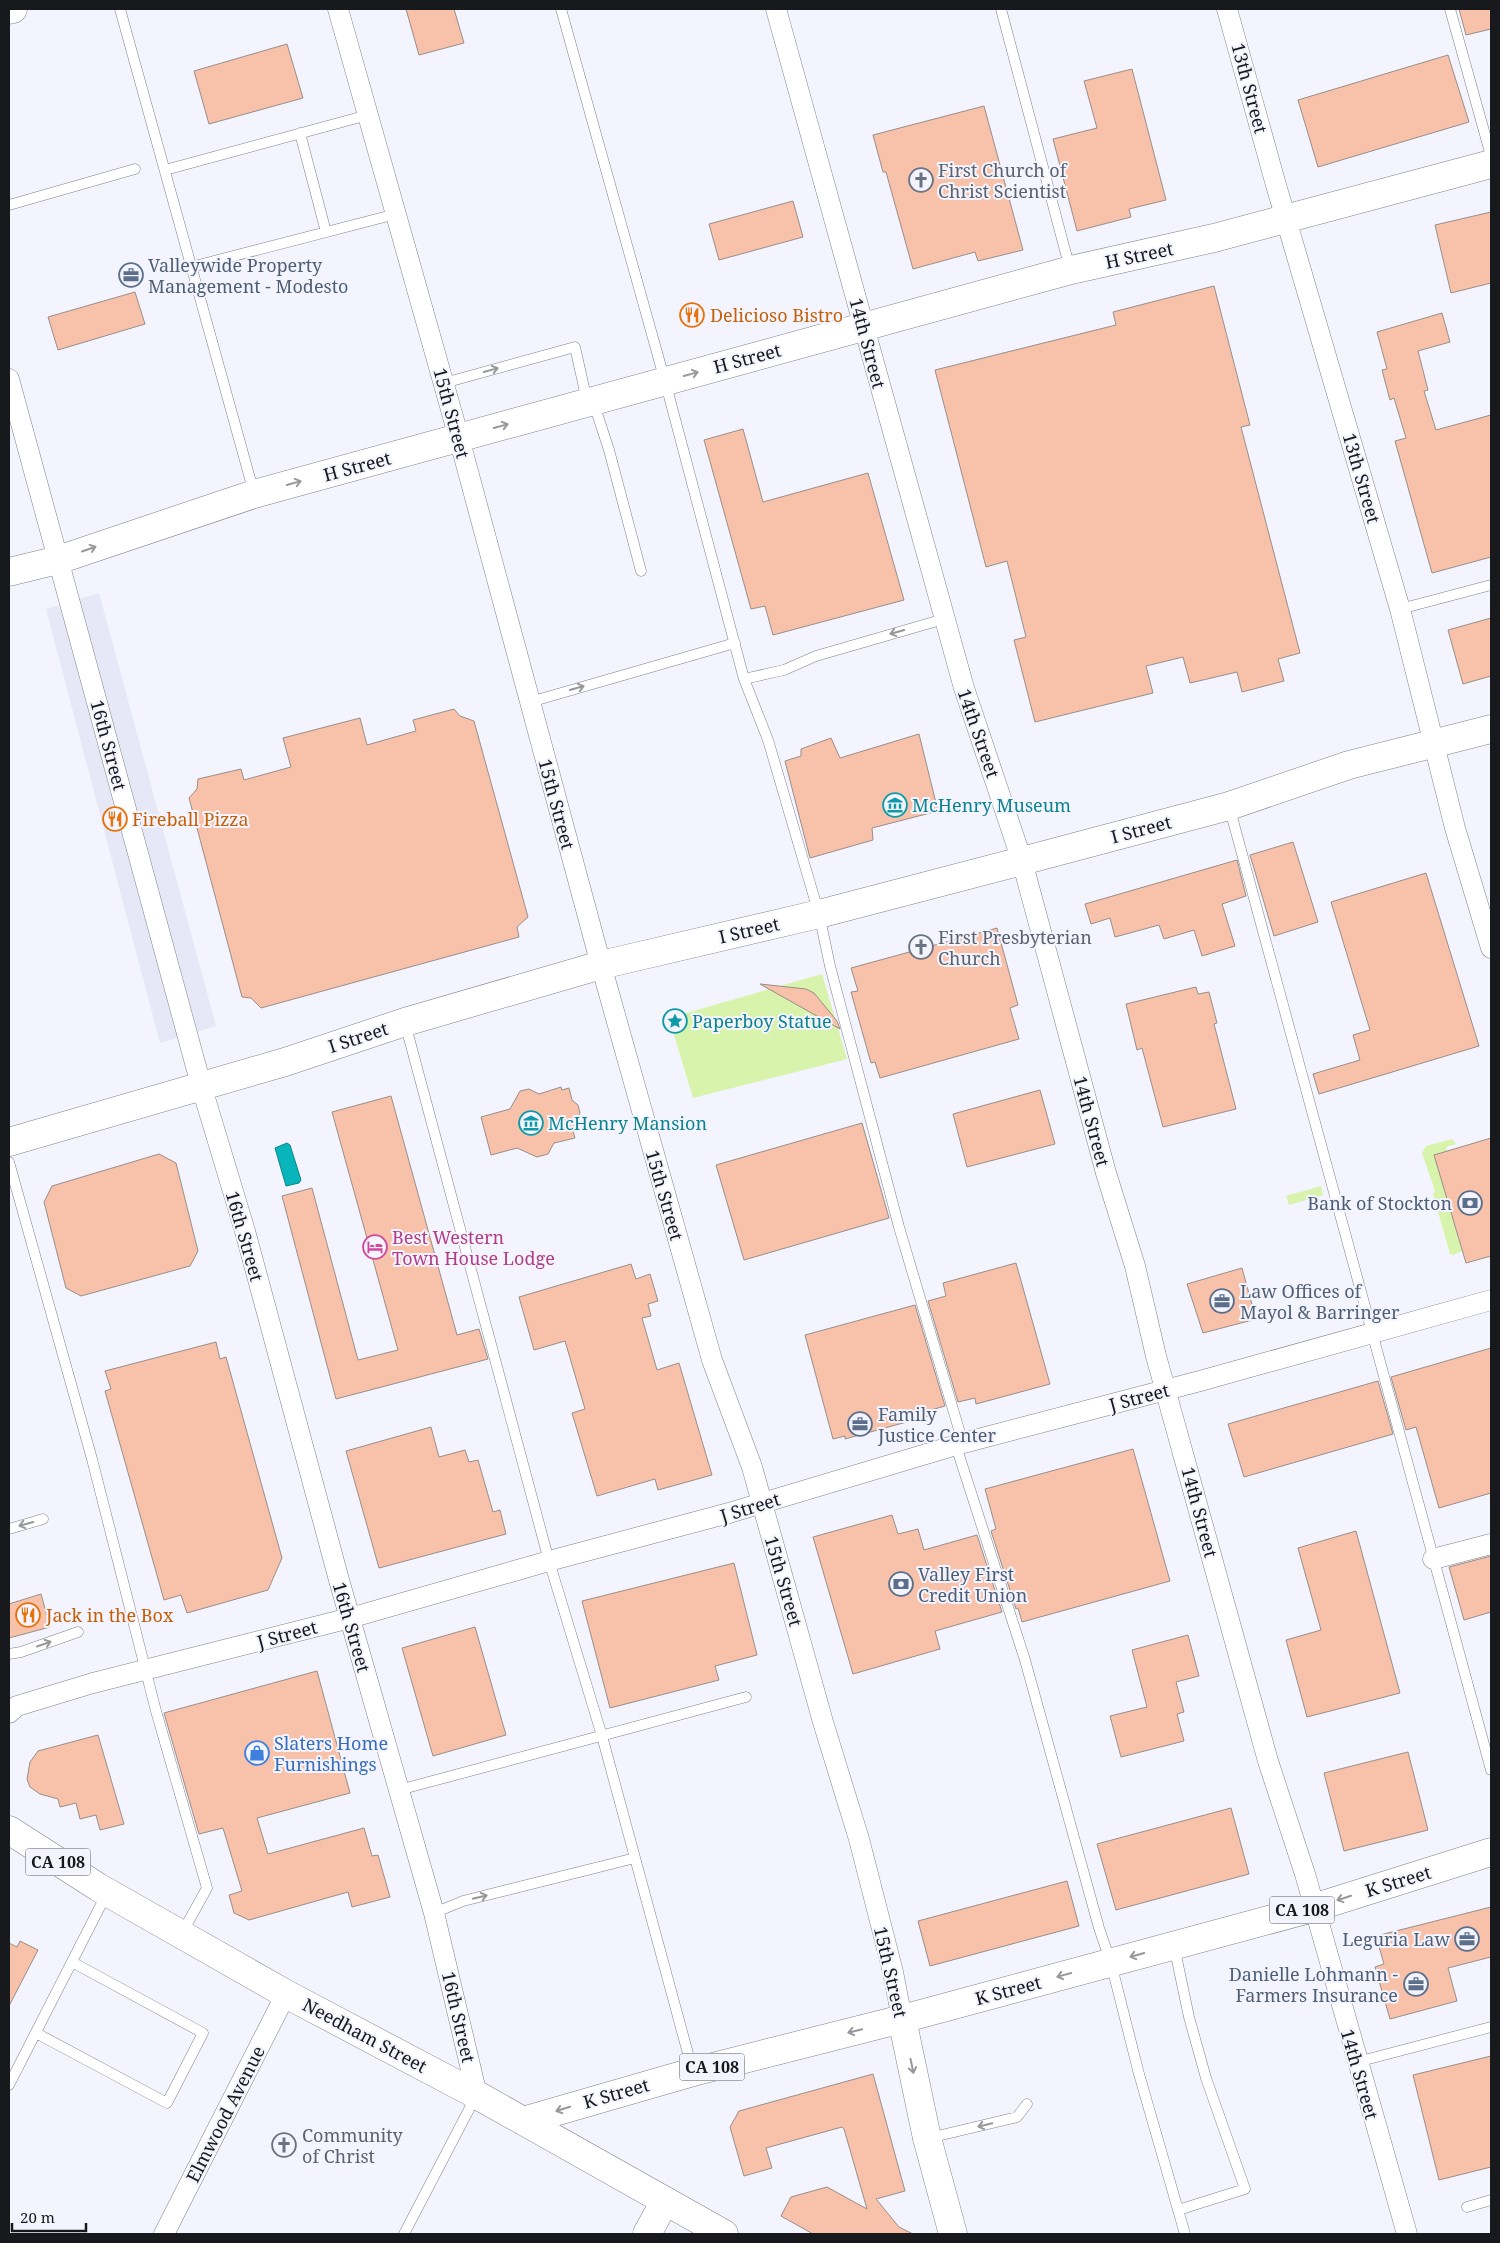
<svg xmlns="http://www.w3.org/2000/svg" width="1500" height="2243" font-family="'Noto Serif',serif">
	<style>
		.built { fill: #e6e8f8 }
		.green { fill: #d8f3ab }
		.water { fill: #07b5bb; stroke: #0c868b }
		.building { fill: #f8c1a9; stroke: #988e8a }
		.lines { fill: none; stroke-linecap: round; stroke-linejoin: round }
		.lane-casing { stroke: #80828a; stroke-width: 11 }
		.street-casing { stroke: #80828a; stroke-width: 21 }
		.secondary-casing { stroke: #80828a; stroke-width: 29 }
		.primary-casing { stroke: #80828a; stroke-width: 29 }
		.lane { stroke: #fff; stroke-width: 10 }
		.street { stroke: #fff; stroke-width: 20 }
		.secondary { stroke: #fff; stroke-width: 28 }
		.primary { stroke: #fff; stroke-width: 28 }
		.oneway { stroke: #979899 }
		.labels { text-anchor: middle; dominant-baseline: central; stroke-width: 4; stroke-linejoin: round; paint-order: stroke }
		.shield { fill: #f3f4fe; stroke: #5a5b60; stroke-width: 1 }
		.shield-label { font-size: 16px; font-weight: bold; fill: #18191c }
		.street-label { font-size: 18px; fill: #18191c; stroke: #f3f4fe }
		.worship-label { font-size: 18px; fill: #5b616d; stroke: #f3f4fe; text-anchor: start }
		.service-label { font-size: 18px; fill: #4e5e75; stroke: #f3f4fe; text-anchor: start }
		.food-label { font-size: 18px; fill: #c56008; stroke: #f3f4fe; text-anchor: start }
		.culture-label { font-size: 18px; fill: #0d838f; stroke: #f3f4fe; text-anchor: start }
		.hotel-label { font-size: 18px; fill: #b23c85; stroke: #f3f4fe; text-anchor: start }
		.shop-label { font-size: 18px; fill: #366cbe; stroke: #f3f4fe; text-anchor: start }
	</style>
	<rect width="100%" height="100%" fill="#f3f4fe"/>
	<path class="built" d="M99,593L216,1026L160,1043L46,609Z"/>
	<path class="green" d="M822,974L847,1059L693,1098L669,1018Z
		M1452,1139L1456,1144L1446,1147L1447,1151L1434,1155L1462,1251L1453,1255L1450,1254L1433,1194L1435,1191L1422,1153L1426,1146Z
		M1321,1186L1323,1195L1289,1205L1286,1196Z"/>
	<path class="water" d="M287,1143L290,1145L301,1180L299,1183L286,1186L275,1148Z"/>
	<path class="building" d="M406,9H454L464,43L419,55Z
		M1459,9H1491V29L1466,35Z
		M287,44L303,98L209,124L194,71Z
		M1448,55L1469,122L1318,167L1298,100Z
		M1132,69L1166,200L1129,209L1131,217L1077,231L1053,139L1097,128L1084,81Z
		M984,106L1023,250L978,261L975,252L913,269L886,172H883L873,135Z
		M793,201L803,237L719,260L709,224Z
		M1491,212V283L1451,293L1435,225Z
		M1214,286L1250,425L1241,427L1300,653L1278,659L1284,681L1242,692L1237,672L1190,683L1183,657L1146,666L1153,693L1035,722L1014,640L1026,637L1007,561L986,567L935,370L1116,325L1113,312Z
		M135,292L145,324L58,350L48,317Z
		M1442,313L1450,342L1418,351L1428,390L1424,391L1436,430L1491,415V557L1432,573L1395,441L1406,438L1394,398L1390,400L1382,370L1387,369L1377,332Z
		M743,429L763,502L868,473L904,600L773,635L765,606L751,609L704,440Z
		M1491,618V676L1463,684L1448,630Z
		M454,709L460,716L474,721L528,917L517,927L519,937L261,1008L251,998L242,997L189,798L197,789L198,779L241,769L244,780L291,767L283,738L360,718L367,745L416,731L413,720Z
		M919,734L938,811L872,828L873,840L810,858L785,761L801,756V749L831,738L840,758Z
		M1293,842L1318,922L1274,936L1250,855Z
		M1237,860L1246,896L1222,904L1235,946L1202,956L1194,930L1164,939L1159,925L1115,937L1110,918L1091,924L1085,904Z
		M1426,873L1479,1046L1319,1094L1313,1074L1360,1060L1353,1035L1370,1030L1331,902Z
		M997,928L1018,1005L1010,1008L1019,1039L880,1078L875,1062L871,1063L851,992L858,991L851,968Z
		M760,984L806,989L814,993L837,1021L840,1029Z
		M1196,987L1198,994L1209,992L1217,1023L1214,1024L1236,1109L1163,1127L1142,1048L1137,1050L1126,1004Z
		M561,1087L562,1090L569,1088L572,1100L578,1105L580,1113L577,1118L580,1129L573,1131L575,1138L554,1143L548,1154L537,1157L517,1148L491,1155L481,1117L510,1109L520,1091L529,1089L539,1094Z
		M1040,1090L1055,1144L967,1167L953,1114Z
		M391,1096L457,1335L479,1329L488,1359L336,1399L282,1196L312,1188L358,1360L398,1350L332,1112Z
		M862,1123L889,1218L744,1260L716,1165Z
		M1491,1138V1256L1466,1263L1434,1155Z
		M159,1154L176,1163L198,1251L190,1266L81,1296L66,1288L44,1202L52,1186Z
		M1016,1263L1050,1384L976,1404L975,1398L958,1402L928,1301L946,1296L943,1283Z
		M631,1264L636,1279L650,1274L658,1301L648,1304L651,1316L642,1318L657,1370L679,1363L712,1475L658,1490L655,1479L597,1496L572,1413L585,1409L565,1341L534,1350L519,1297Z
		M1242,1268L1256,1319L1203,1333L1187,1284Z
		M915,1305L945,1406L931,1410L932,1415L845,1439V1436L833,1439L805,1335Z
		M216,1342L220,1359L226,1357L282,1558L268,1590L187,1613L181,1595L164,1600L105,1391L111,1389L105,1371Z
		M1491,1348V1493L1439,1508L1416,1427L1406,1430L1391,1377Z
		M1378,1381L1393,1434L1244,1477L1228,1424Z
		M431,1427L439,1457L465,1450L469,1462L478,1460L493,1512L500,1510L506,1534L379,1568L346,1451Z
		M1133,1449L1170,1581L1022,1622L1018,1608L1016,1609L991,1531L996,1529L985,1489Z
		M892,1515L898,1534L918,1529L924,1550L977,1535L1002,1612L935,1631L940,1649L853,1674L813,1537Z
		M1356,1531L1400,1693L1307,1717L1286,1640L1321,1630L1298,1548Z
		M1491,1556V1612L1464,1620L1449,1567Z
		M734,1563L757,1655L715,1666L719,1680L610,1708L582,1601Z
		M41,1594L50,1627L9,1638V1604Z
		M475,1627L506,1735L433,1756L402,1648Z
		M1188,1635L1199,1676L1176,1682L1184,1712L1177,1714L1184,1741L1121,1757L1110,1716L1147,1707L1132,1650Z
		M317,1671L350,1793L257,1818L268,1854L364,1828L372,1856L378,1855L390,1897L352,1907L348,1892L249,1920L234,1913L229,1895L242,1891L223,1828L199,1834L164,1713Z
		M98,1735L124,1824L100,1830L96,1815L80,1819L76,1803L60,1807L58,1799L40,1794L30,1787L27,1779L30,1762L38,1751Z
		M1408,1752L1428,1830L1344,1851L1324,1773Z
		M1231,1808L1249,1874L1116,1910L1097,1844Z
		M1067,1881L1079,1926L930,1966L918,1921Z
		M1491,1907V1957L1448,1968L1457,2001L1390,2019L1375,1967L1384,1964L1376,1936Z
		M20,1941L38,1950L9,2006V1943L17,1947Z
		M1491,2056V2167L1439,2180L1413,2075Z
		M873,2074L905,2191L876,2199L899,2227L913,2234H813L781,2216L791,2197L827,2187L867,2209L844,2129L842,2127L766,2148L772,2168L744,2176L730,2127L739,2111Z"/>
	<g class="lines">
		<g class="lane-casing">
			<path id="lane" d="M120,9L254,493
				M561,9L665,381L744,679L768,740L819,914L830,966L899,1227L963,1443
				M1001,9L1070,269
				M1450,9L1491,156
				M300,133L326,232
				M165,170L368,115
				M9,205L135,169
				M191,267L396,214
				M444,383L575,347L587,401
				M593,401L609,450L641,571
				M1400,609L1491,585
				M744,679L784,670L816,656L944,619
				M530,702L735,643
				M1229,806L1491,1770
				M405,1023L549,1561L602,1736L693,2072
				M9,1162L92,1459L156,1711L207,1888L182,1933
				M956,1446L1025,1660L1099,1928L1111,1963L1139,2074L1185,2234
				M9,1529L43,1519
				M9,1654L21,1652L78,1632
				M399,1790L746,1697
				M434,1913L463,1901L635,1858
				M1174,1946L1189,2017L1206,2078L1245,2189L1178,2210
				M36,2033L167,2103L203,2033L72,1962
				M1357,2062L1491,2027
				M9,2085L107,1893
				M929,2138L1017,2117L1027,2104
				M1467,2207L1491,2200
				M404,2234L476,2096"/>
		</g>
		<g class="street-casing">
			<path id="street" d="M338,9L459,438L601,965L712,1360L752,1467L823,1722L859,1839L893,1972L902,2019
				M776,9L964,688L1022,861L1106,1173L1135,1266L1156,1356L1268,1761L1305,1874L1407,2234
				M1227,9L1276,185L1400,609L1455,828L1491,948
				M9,379L201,1085L245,1231L339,1580L434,1913L477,2095
				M1433,1559L1491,1544
				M9,1713L17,1706L93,1683L350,1618L549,1561L729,1513L963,1443L1200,1381L1491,1300
				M164,2234L286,1994"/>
		</g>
		<g class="secondary-casing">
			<path id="secondary" d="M9,10L13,9
				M9,572L58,560L254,494L1071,270L1214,238L1491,164
				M9,1142L285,1062L405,1022L601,965L819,914L1022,861L1229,806L1349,765L1491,729
				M647,2234L665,2201"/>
		</g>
		<g class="primary-casing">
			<path id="primary" d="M9,1830L98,1887L286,1994L477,2095L724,2234
				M902,2019L927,2138L953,2234
				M523,2121L693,2072L902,2019L1313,1908L1491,1852"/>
		</g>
		<use href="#lane" class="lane"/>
		<use href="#street" class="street"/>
		<use href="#secondary" class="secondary"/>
		<use href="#primary" class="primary"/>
	</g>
	<defs><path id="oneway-shaft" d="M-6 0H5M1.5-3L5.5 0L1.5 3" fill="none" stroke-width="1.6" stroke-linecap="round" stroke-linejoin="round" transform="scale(1.25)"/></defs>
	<g class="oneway">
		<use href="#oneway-shaft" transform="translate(491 370) rotate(-15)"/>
		<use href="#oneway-shaft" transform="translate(691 374) rotate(-15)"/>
		<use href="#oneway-shaft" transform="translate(501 426) rotate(-15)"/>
		<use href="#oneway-shaft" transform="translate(294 483) rotate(-15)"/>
		<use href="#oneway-shaft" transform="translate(89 549) rotate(-19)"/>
		<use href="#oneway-shaft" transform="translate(897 632) rotate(164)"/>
		<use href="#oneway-shaft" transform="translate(577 688) rotate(-16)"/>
		<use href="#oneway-shaft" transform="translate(26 1524) rotate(164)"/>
		<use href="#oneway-shaft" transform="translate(44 1644) rotate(-19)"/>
		<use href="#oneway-shaft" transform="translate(480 1897) rotate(-14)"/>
		<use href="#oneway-shaft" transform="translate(1344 1898) rotate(162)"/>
		<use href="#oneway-shaft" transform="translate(1137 1955) rotate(164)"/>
		<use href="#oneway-shaft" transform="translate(1064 1975) rotate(165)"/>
		<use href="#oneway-shaft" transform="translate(855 2031) rotate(166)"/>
		<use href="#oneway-shaft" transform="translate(912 2066) rotate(78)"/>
		<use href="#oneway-shaft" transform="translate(563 2109) rotate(163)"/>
		<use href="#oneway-shaft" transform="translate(985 2125) rotate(166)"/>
	</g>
	<defs>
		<g id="church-ring" transform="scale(1.25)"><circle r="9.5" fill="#f3f4fe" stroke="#6b7280" stroke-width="1.5"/><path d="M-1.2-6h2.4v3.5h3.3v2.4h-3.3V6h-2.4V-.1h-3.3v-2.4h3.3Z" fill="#6b7280"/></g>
		<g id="office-ring" transform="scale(1.25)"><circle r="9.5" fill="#f3f4fe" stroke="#5c6f8a" stroke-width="1.5"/><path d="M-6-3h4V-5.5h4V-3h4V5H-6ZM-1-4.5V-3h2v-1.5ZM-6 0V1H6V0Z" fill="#5c6f8a"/></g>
		<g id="restaurant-ring" transform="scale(1.25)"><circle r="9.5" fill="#f3f4fe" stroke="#e8710a" stroke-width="1.5"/><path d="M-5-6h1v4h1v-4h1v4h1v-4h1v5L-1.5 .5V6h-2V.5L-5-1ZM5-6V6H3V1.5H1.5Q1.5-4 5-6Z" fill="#e8710a"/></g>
		<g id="museum-ring" transform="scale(1.25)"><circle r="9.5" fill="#f3f4fe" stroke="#0f9aa8" stroke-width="1.5"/><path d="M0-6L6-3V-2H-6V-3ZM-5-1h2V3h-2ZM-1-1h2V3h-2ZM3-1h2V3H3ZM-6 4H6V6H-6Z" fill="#0f9aa8"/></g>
		<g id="sight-ring" transform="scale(1.25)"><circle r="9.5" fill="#f3f4fe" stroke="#0f9aa8" stroke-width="1.5"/><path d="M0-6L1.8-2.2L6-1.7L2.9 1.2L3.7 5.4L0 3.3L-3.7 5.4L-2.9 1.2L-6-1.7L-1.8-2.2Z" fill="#0f9aa8"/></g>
		<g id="bank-ring" transform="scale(1.25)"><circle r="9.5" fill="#f3f4fe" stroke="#5c6f8a" stroke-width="1.5"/><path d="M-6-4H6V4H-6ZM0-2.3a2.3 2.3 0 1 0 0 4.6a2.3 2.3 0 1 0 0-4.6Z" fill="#5c6f8a"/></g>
		<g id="hotel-ring" transform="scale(1.25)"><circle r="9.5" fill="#f3f4fe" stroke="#d1479c" stroke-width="1.5"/><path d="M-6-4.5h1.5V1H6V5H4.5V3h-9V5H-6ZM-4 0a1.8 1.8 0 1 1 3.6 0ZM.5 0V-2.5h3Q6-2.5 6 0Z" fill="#d1479c"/></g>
		<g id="shop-ring" transform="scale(1.25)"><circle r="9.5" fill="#f3f4fe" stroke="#3f7fe0" stroke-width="1.5"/><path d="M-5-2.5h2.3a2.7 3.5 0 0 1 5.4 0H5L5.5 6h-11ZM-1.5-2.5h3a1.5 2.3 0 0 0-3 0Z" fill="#3f7fe0"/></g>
	</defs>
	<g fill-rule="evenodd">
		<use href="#church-ring" x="921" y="180"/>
		<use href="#office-ring" x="131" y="275"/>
		<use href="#restaurant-ring" x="692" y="315"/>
		<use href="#museum-ring" x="895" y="805"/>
		<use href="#restaurant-ring" x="115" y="819"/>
		<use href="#church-ring" x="921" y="947"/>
		<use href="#sight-ring" x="675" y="1021"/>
		<use href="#museum-ring" x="531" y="1123"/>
		<use href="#bank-ring" x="1470" y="1203"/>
		<use href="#hotel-ring" x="375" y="1247"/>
		<use href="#office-ring" x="1222" y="1301"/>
		<use href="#office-ring" x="860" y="1424"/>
		<use href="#bank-ring" x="901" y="1584"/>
		<use href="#restaurant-ring" x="28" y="1615"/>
		<use href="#shop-ring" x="257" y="1753"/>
		<use href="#office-ring" x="1467" y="1939"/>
		<use href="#office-ring" x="1416" y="1984"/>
		<use href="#church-ring" x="284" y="2145"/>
	</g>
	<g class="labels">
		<g class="shield">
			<rect x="25.5" y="1848.5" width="65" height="27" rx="4"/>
			<rect x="1269.5" y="1896.5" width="65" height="27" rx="4"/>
			<rect x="679.5" y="2053.5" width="65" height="27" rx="4"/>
		</g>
		<g class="shield-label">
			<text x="58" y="1862">CA 108</text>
			<text x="1302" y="1910">CA 108</text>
			<text x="712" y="2067">CA 108</text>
		</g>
		<g class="street-label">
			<text transform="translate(1250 88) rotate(75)">13th Street</text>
			<text transform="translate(1139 255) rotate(-12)">H Street</text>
			<text transform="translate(868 343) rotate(75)">14th Street</text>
			<text transform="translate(747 358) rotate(-15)">H Street</text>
			<text transform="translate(452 413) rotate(75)">15th Street</text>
			<text transform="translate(357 466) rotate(-15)">H Street</text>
			<text transform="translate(1362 478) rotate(74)">13th Street</text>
			<text transform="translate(979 733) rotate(71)">14th Street</text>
			<text transform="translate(109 745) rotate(75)">16th Street</text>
			<text transform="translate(557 804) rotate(75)">15th Street</text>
			<text transform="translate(1141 829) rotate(-15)">I Street</text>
			<text transform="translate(749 930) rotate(-13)">I Street</text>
			<text transform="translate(358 1037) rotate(-18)">I Street</text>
			<text transform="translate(1092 1121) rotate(75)">14th Street</text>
			<text transform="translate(665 1195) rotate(74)">15th Street</text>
			<text transform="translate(245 1236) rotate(74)">16th Street</text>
			<text transform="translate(1139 1397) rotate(-15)">J Street</text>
			<text transform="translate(750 1507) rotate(-17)">J Street</text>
			<text transform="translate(1200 1512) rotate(75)">14th Street</text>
			<text transform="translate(784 1581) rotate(74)">15th Street</text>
			<text transform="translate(352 1627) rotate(74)">16th Street</text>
			<text transform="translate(287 1634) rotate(-15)">J Street</text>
			<text transform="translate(1398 1881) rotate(-17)">K Street</text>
			<text transform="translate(891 1972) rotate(77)">15th Street</text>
			<text transform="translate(1008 1990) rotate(-15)">K Street</text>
			<text transform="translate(459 2017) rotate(77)">16th Street</text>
			<text transform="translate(365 2035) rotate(28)">Needham Street</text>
			<text transform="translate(1360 2074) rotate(74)">14th Street</text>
			<text transform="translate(616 2093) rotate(-16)">K Street</text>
			<text transform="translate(225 2114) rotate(-63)">Elmwood Avenue</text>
		</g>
		<g class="worship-label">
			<text x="938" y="170">First Church of<tspan x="938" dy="21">Christ Scientist</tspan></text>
			<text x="938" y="937">First Presbyterian<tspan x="938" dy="21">Church</tspan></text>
			<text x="302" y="2135">Community<tspan x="302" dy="21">of Christ</tspan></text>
		</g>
		<g class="service-label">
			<text x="148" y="265">Valleywide Property<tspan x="148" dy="21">Management - Modesto</tspan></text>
			<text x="1452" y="1203" text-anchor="end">Bank of Stockton</text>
			<text x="1240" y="1291">Law Offices of<tspan x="1240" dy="21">Mayol &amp; Barringer</tspan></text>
			<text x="878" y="1414">Family<tspan x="878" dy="21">Justice Center</tspan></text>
			<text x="918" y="1574">Valley First<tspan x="918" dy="21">Credit Union</tspan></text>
			<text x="1450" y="1939" text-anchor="end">Leguria Law</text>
			<text x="1398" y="1974" text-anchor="end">Danielle Lohmann -<tspan x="1398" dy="21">Farmers Insurance</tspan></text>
		</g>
		<g class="food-label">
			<text x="710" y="315">Delicioso Bistro</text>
			<text x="132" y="819">Fireball Pizza</text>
			<text x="46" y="1615">Jack in the Box</text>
		</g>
		<g class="culture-label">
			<text x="912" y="805">McHenry Museum</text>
			<text x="692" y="1021">Paperboy Statue</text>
			<text x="548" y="1123">McHenry Mansion</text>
		</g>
		<g class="hotel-label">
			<text x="392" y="1237">Best Western<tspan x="392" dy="21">Town House Lodge</tspan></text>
		</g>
		<g class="shop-label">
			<text x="274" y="1743">Slaters Home<tspan x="274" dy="21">Furnishings</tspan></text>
		</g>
	</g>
	<rect width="1500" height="2243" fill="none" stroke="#18191c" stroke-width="20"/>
	<path d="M12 2223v8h74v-8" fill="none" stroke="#18191c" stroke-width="2.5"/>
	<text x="20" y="2223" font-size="15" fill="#18191c" stroke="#f3f4fe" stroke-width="4" paint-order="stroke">20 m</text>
</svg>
